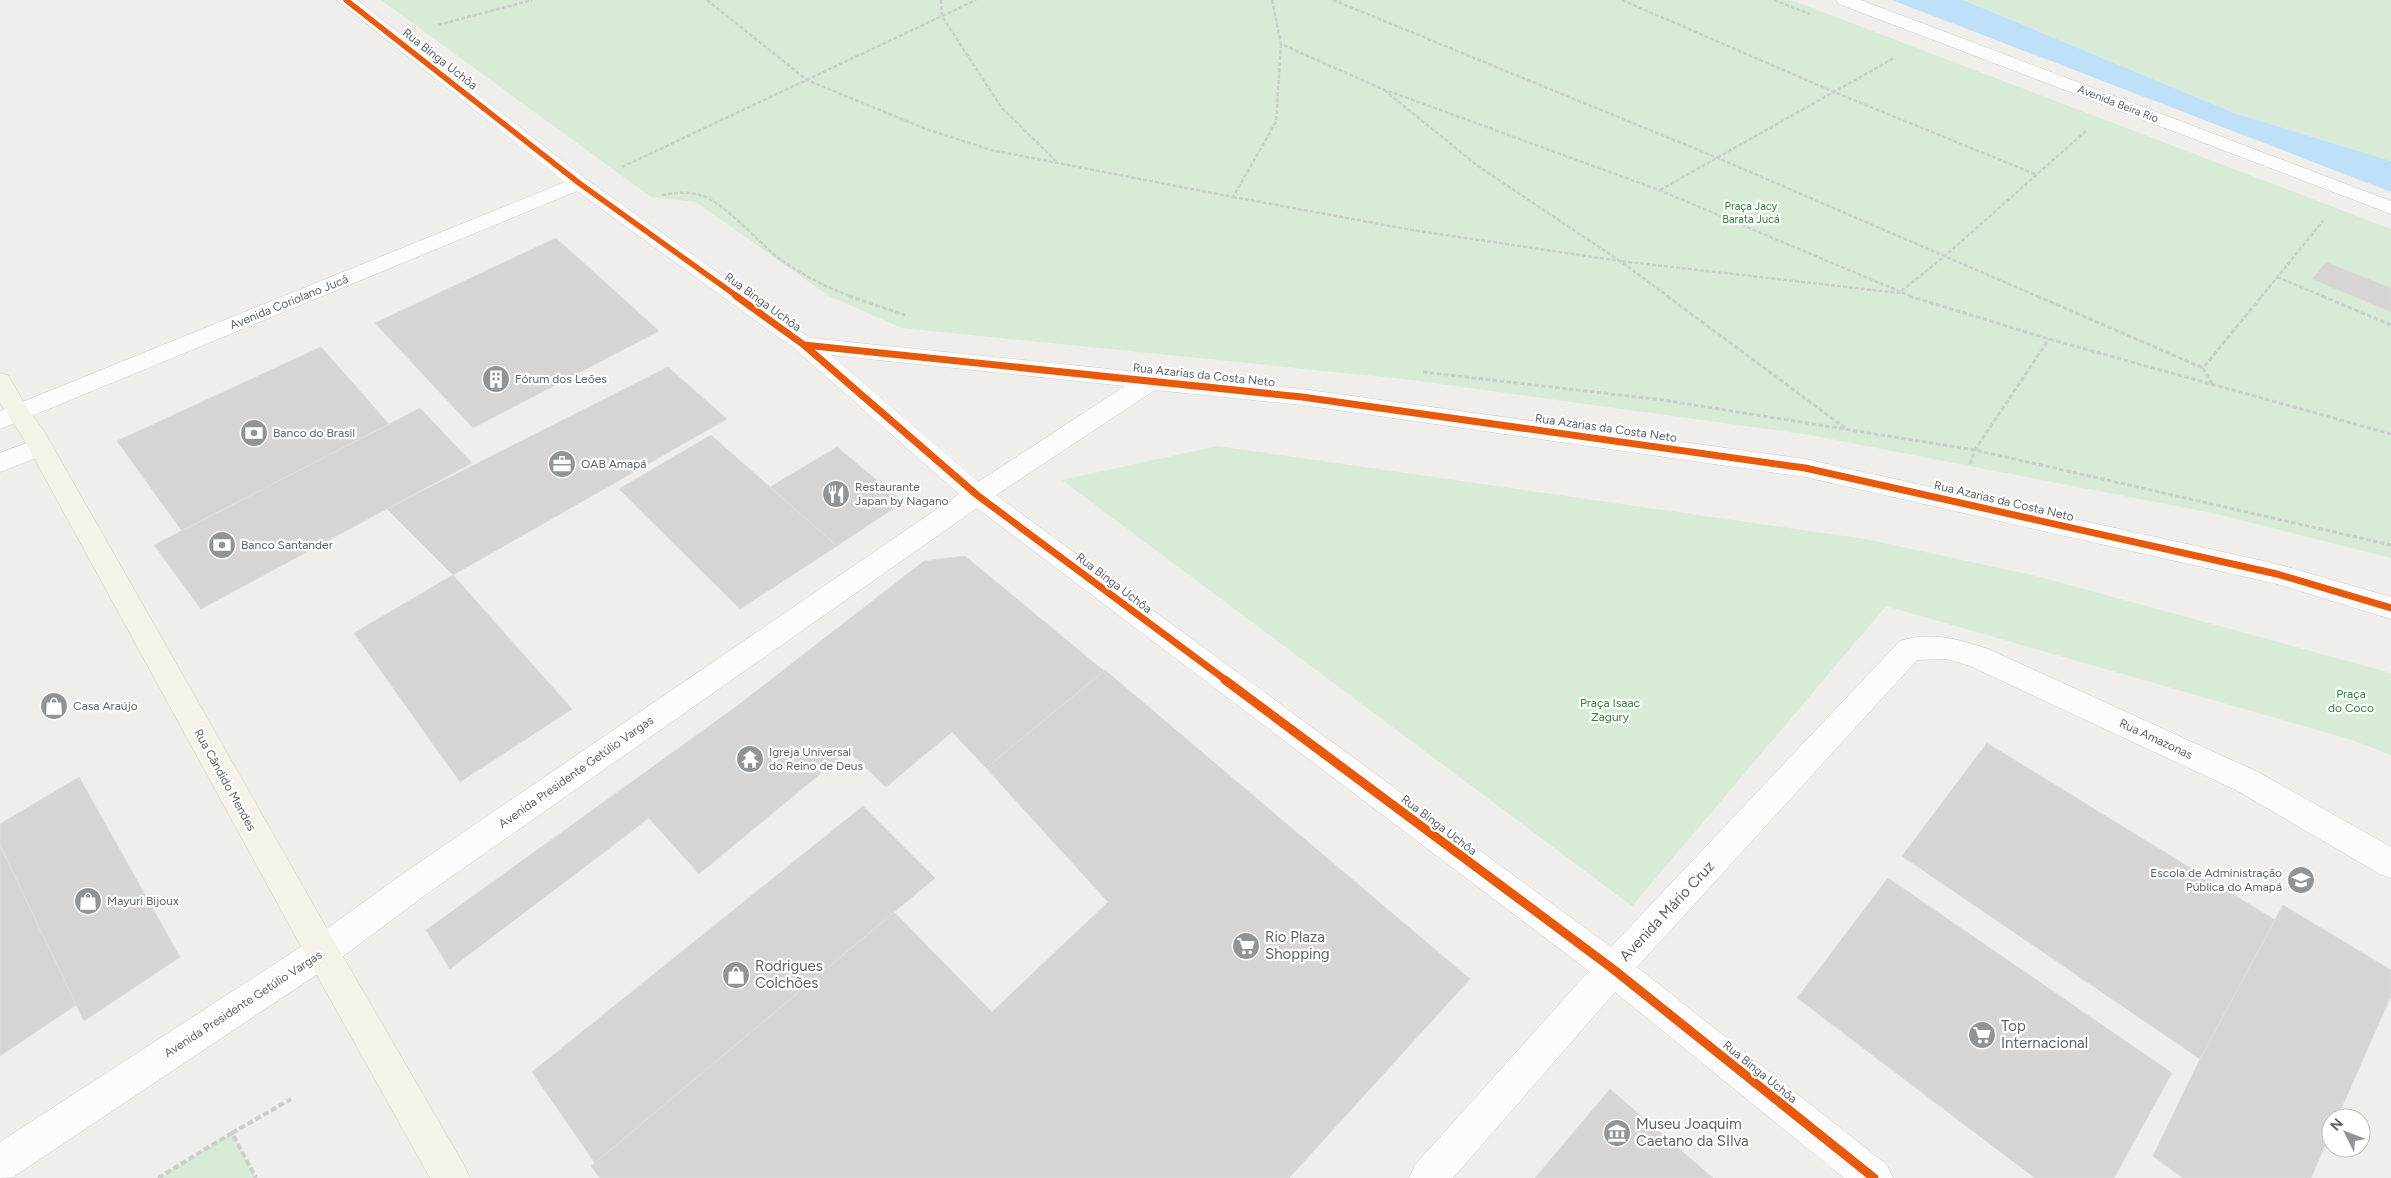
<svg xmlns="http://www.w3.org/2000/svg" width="2391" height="1178" font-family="Figtree,sans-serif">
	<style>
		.green { fill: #d8ebd6 }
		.water { fill: #bfe0f9 }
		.building { fill: #d6d5d3; stroke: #deddd9 }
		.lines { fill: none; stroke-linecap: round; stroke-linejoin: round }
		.minor-casing { stroke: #cbcccc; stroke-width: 1 }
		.major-casing { stroke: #d7ceb8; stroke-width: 1 }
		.path-far2 { stroke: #cacfcc; stroke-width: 2.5; stroke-dasharray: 4 2; stroke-linecap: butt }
		.path-far1 { stroke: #cacfcc; stroke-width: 3; stroke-dasharray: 4.5 2.5; stroke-linecap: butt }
		.path { stroke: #cacfcc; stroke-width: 4; stroke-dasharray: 6 3; stroke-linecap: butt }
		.minor { fill: #fdfcfc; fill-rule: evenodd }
		.major { fill: #f4f2e9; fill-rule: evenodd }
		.cycleway-far2-casing { stroke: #fff; stroke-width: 8 }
		.cycleway-far1-casing { stroke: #fff; stroke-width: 10 }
		.cycleway-casing { stroke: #fff; stroke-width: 12 }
		.cycleway-far2 { stroke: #e8590c; stroke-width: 5.5 }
		.cycleway-far1 { stroke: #e8590c; stroke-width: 7 }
		.cycleway { stroke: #e8590c; stroke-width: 9 }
		.labels { text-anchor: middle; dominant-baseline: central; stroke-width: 4.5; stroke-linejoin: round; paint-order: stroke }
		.far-street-label { font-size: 11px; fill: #5f6368; stroke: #fff }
		.far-park-label { font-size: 11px; fill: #348238; stroke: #fff }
		.street-label { font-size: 12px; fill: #5f6368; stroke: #fff }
		.poi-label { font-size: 12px; fill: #5f6368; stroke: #fff; text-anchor: start }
		.park-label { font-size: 12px; fill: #348238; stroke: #fff }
		.near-street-label { font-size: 15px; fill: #5f6368; stroke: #fff }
		.near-poi-label { font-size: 15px; fill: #5f6368; stroke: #fff; text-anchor: start }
	</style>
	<rect width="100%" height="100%" fill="#efeeea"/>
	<path class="green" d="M381,0H1791L2391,229V558L2217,514L1810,435L1404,379L902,328L829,296L696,202L651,197Z
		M1963,0H2391V161L2234,113Z
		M1218,446L1865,539L2036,576L2391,673V755L2352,740L1886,606L1632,906L1062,480Z
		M232,1133L257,1178H158Z"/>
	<path class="water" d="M1892,0H1963L2234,113L2391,161V192Z"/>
	<path class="building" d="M556,238L659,331L473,428L375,323Z
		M2326,262L2391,288V312L2312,279Z
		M321,347L389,424L182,531L117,441Z
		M668,367L727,419L453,575L387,509Z
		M420,408L472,463L201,609L154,545Z
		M711,435L837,546L740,609L619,489Z
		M837,447L903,502L837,546L770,487Z
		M965,556L1104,671L986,768L952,732L886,787L848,751L699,874L649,818L450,969L426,930L737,706L924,561Z
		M453,575L572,709L460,782L354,633Z
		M1105,670L1470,979L1289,1178H600L591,1166L894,912L992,1012L1108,902L986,768Z
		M1987,743L2275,920L2200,1059L1902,856Z
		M79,777L180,957L84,1021L0,845V824Z
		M863,806L935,878L595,1163L532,1072Z
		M0,845L76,1005L0,1056Z
		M1888,878L2172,1073L2114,1178H2035L1797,998Z
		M2283,905L2391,970V996L2337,1118H2331V1132L2311,1178H2183L2153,1156L2200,1059Z
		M1610,1089L1713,1178H1535Z"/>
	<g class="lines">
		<g class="minor-casing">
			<path id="minor" d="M337,0H357L586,179L810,338L1302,389L1805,459L2277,564L2391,597V619L2277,584L1805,477L1302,405L1155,390L996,495L1611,947L1900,641C1930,631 1959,639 1988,649L2258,772L2391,847V878L2380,874L2236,790L1970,666L1947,659L1917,660L1637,967L1887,1165L1893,1178H1844L1615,992L1453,1178H1409L1415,1165L1589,971L977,508L428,893L334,963L13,1177L0,1178V1142L310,941L404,873L959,494L796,350L577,191L0,429V411L565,182ZM831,355L1125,386L978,482Z
				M1836,0H1861L2391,201V214L1839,4Z
				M40,438L49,441L53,447L49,453L0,472V453Z"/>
		</g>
		<g class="major-casing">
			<path id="major" d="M0,373L8,375L27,408L44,431L334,941L464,1165L470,1178H430L310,963L22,436L0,403Z"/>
		</g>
		<path class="path-far2" d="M707,0L807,80L926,129L991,150L1233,197L1276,122L1281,44
			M941,0L942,16L1001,107L1058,163
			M1272,0L1281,44L1380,88L1659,190L1913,297
			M1333,0L1718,158L2039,297
			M1622,0L1834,92L2037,175
			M1774,0L1810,14
			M438,25L532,0
			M1384,90L1478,166L1620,261L1899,293L1946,255L2087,130
			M622,167L976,0
			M1660,190L1894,58
			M662,195C675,193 687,191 700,195C722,200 761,245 781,260C801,274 831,290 853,297
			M1233,197L1412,230L1620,261L1669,297
			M2277,277L2325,297
			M2261,297L2323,221"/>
		<path class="path-far1" d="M849,296L905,315
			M1667,296L1845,428
			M1909,296L2049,339L2391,434
			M2037,296L2203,368
			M2322,296L2391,325
			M1423,372L1663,400L1975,450L2391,545
			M2212,384L2203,368L2262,296
			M1970,464L1975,450L2049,339"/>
		<path class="path" d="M232,1133L291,1099
			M158,1178L232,1133L256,1178"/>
		<use href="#minor" class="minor"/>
		<use href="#major" class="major"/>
		<g class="cycleway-far2-casing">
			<path id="cycleway-far2" d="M346,0L579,183L738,297"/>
		</g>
		<g class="cycleway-far1-casing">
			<path id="cycleway-far1" d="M736,296L804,345L977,495L1227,681
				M804,345L1302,397L1805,468L2277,574L2391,608"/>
		</g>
		<g class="cycleway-casing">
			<path id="cycleway" d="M1225,680L1613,969L1874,1178"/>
		</g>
		<use href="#cycleway-far2" class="cycleway-far2"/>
		<use href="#cycleway-far1" class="cycleway-far1"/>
		<use href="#cycleway" class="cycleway"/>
	</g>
	<defs>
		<g id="building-disc" transform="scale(1.4375)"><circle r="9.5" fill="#919496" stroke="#fff"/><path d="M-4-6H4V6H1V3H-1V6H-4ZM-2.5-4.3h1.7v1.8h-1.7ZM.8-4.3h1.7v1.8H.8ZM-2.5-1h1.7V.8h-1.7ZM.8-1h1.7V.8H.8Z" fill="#fff"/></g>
		<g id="bank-disc" transform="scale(1.4375)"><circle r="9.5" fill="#919496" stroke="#fff"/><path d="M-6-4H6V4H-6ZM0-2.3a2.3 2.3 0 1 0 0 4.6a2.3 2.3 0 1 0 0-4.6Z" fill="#fff"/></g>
		<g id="office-disc" transform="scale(1.4375)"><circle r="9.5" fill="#919496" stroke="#fff"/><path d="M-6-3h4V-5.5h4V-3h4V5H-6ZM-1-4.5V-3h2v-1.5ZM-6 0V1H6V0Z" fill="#fff"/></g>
		<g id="restaurant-disc" transform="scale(1.4375)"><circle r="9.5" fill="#919496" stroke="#fff"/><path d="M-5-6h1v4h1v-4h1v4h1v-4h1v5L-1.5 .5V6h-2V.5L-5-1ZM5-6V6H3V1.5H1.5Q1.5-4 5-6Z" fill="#fff"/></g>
		<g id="shop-disc" transform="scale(1.4375)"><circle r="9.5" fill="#919496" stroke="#fff"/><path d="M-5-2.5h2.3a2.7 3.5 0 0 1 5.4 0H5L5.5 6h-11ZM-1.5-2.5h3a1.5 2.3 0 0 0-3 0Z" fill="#fff"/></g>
		<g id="temple-disc" transform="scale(1.4375)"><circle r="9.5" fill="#919496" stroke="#fff"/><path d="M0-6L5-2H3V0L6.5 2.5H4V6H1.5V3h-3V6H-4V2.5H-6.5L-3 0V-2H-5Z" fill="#fff"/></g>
		<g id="school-disc" transform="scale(1.4375)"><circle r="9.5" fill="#919496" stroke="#fff"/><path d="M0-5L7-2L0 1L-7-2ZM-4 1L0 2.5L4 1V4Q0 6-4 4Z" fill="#fff"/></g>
		<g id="supermarket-disc" transform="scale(1.4375)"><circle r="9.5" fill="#919496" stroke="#fff"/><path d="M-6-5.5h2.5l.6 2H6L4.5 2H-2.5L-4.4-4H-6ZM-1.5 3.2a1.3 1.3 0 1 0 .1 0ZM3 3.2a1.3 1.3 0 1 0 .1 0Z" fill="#fff"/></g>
		<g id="museum-disc" transform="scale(1.4375)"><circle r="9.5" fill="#919496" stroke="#fff"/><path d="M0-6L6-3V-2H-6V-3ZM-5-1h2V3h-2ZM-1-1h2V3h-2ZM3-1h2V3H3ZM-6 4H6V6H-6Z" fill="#fff"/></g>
	</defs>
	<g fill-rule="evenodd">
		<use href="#building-disc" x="496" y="379"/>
		<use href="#bank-disc" x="254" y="433"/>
		<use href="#office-disc" x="562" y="464"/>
		<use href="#restaurant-disc" x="836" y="494"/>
		<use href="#bank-disc" x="222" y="545"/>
		<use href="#shop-disc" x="54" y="706"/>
		<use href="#temple-disc" x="750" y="759"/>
		<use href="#school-disc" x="2301" y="880"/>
		<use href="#shop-disc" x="88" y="901"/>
		<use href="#supermarket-disc" x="1246" y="946"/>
		<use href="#shop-disc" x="736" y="975"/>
		<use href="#supermarket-disc" x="1982" y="1035"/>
		<use href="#museum-disc" x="1617" y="1133"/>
	</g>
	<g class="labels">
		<g class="far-street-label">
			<text transform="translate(2118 104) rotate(21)">Avenida Beira Rio</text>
		</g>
		<g class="far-park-label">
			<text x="1751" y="206">Praça Jacy<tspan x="1751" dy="13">Barata Jucá</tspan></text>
		</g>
		<g class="street-label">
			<text transform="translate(440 59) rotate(38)">Rua Binga Uchôa</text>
			<text transform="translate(289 302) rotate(-22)">Avenida Coriolano Jucá</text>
			<text transform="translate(763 302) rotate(36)">Rua Binga Uchôa</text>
			<text transform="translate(1204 375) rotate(6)">Rua Azarias da Costa Neto</text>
			<text transform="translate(1606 428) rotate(8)">Rua Azarias da Costa Neto</text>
			<text transform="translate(2004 501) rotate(13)">Rua Azarias da Costa Neto</text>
			<text transform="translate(1114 583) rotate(37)">Rua Binga Uchôa</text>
			<text transform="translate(2156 739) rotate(25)">Rua Amazonas</text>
			<text transform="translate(576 772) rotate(-35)">Avenida Presidente Getúlio Vargas</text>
			<text transform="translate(225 780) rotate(61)">Rua Cândido Mendes</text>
			<text transform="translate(1439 825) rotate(37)">Rua Binga Uchôa</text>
			<text transform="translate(243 1004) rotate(-33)">Avenida Presidente Getúlio Vargas</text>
			<text transform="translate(1760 1072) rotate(39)">Rua Binga Uchôa</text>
		</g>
		<g class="poi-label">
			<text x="515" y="379">Fórum dos Leões</text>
			<text x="273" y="433">Banco do Brasil</text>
			<text x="581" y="464">OAB Amapá</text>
			<text x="855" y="487">Restaurante<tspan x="855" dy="14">Japan by Nagano</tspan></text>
			<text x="241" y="545">Banco Santander</text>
			<text x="73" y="706">Casa Araújo</text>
			<text x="769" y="752">Igreja Universal<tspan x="769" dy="14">do Reino de Deus</tspan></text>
			<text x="2282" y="873" text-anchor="end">Escola de Administração<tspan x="2282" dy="14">Pública do Amapá</tspan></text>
			<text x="107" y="901">Mayuri Bijoux</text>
		</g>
		<g class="park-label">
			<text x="2351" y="694">Praça<tspan x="2351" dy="14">do Coco</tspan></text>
			<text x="1610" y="703">Praça Isaac<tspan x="1610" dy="14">Zagury</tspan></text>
		</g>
		<g class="near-street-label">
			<text transform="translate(1667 911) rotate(-47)">Avenida Mário Cruz</text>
		</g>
		<g class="near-poi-label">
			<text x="1265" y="937">Rio Plaza<tspan x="1265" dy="17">Shopping</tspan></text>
			<text x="755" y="966">Rodrigues<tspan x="755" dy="17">Colchões</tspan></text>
			<text x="2001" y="1026">Top<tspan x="2001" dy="17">Internacional</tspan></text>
			<text x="1636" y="1124">Museu Joaquim<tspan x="1636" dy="17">Caetano da SIlva</tspan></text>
		</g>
	</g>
	<g transform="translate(2346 1133) rotate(312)"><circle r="24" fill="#ffffff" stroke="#bfc1c3"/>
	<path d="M0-4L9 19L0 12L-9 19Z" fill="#919496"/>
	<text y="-8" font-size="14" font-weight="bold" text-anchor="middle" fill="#5f6368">N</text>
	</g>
</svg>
